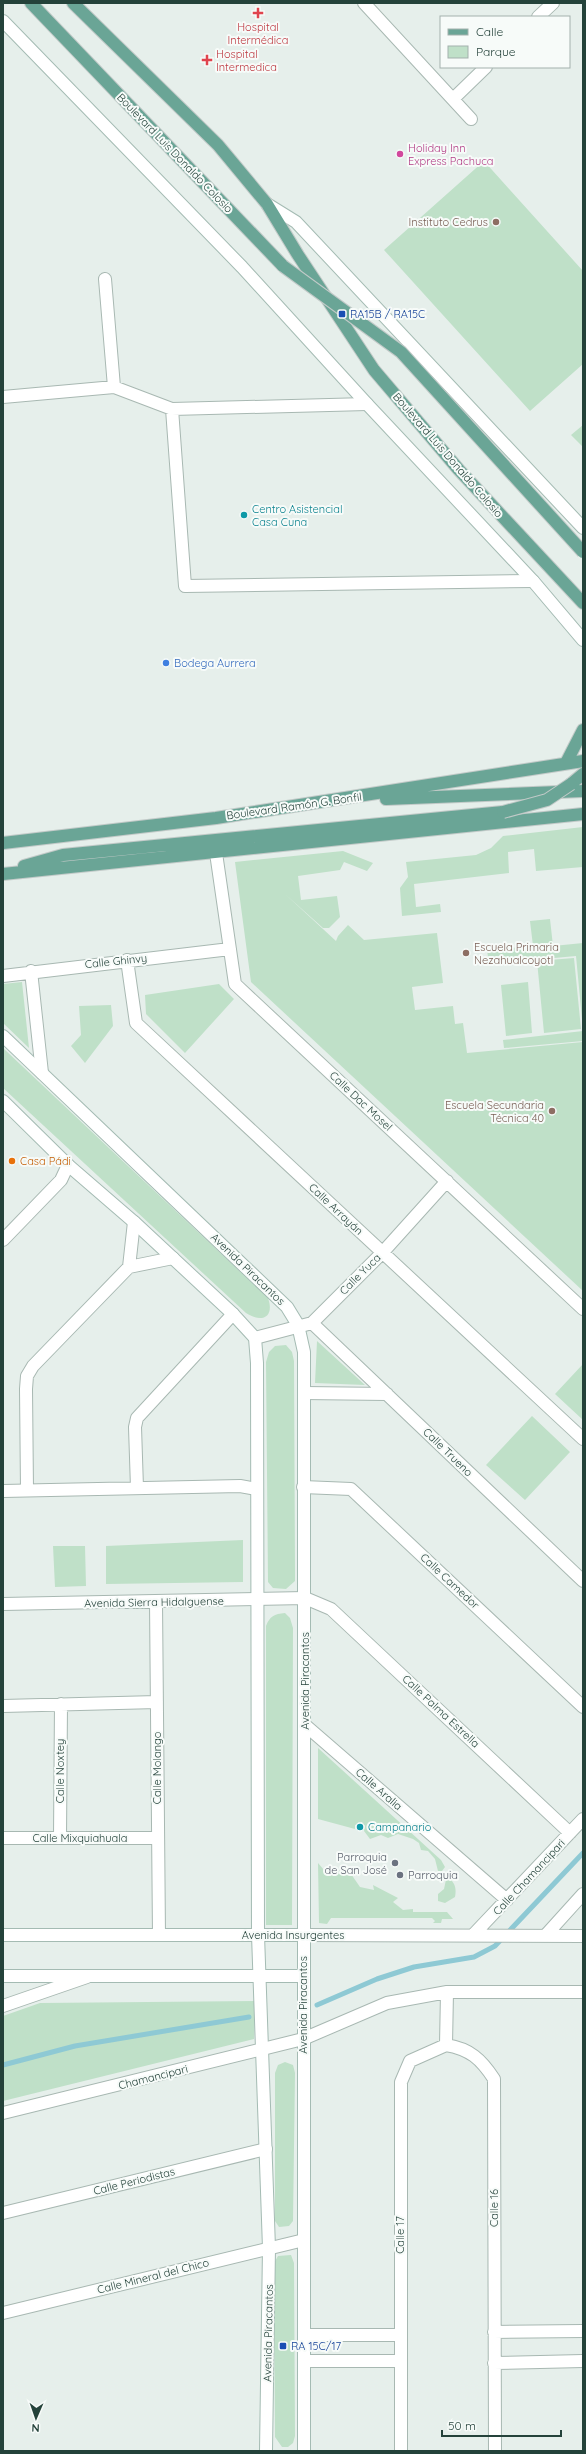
<svg xmlns="http://www.w3.org/2000/svg" width="586" height="2454" font-family="Quicksand,sans-serif">
	<style>
		.green { fill: #bfe0c8 }
		.lines { fill: none; stroke-linecap: round; stroke-linejoin: round }
		.stream { stroke: #8ec9d4; stroke-width: 5 }
		.street-casing { stroke: #a8b8b2; stroke-width: 14 }
		.secondary-casing { stroke: #a4bbb3; stroke-width: 14 }
		.primary-casing { stroke: #c2cac8; stroke-width: 14 }
		.street { stroke: #fff; stroke-width: 12 }
		.secondary { stroke: #fff; stroke-width: 12 }
		.primary { stroke: #6aa596; stroke-width: 12 }
		.primary-bridge-casing { stroke: #c2cac8; stroke-width: 14; stroke-linecap: butt }
		.primary-bridge { stroke: #6aa596; stroke-width: 12 }
		.health-dot { fill: #e0444e; stroke: #f7fbf9; stroke-width: 1.5 }
		.hotel-dot { fill: #d1479c; stroke: #f7fbf9; stroke-width: 1.5 }
		.education-dot { fill: #8d6e63; stroke: #f7fbf9; stroke-width: 1.5 }
		.transit-dot { fill: #1a4fb4; stroke: #f7fbf9; stroke-width: 1.5 }
		.culture-dot { fill: #0f9aa8; stroke: #f7fbf9; stroke-width: 1.5 }
		.shop-dot { fill: #3f7fe0; stroke: #f7fbf9; stroke-width: 1.5 }
		.food-dot { fill: #e8710a; stroke: #f7fbf9; stroke-width: 1.5 }
		.worship-dot { fill: #6b7280; stroke: #f7fbf9; stroke-width: 1.5 }
		.labels { text-anchor: middle; dominant-baseline: central; stroke-width: 4; stroke-linejoin: round; paint-order: stroke }
		.health-label { font-size: 11px; fill: #be3a42; stroke: #f7fbf9 }
		.hotel-label { font-size: 11px; fill: #b23c85; stroke: #f7fbf9; text-anchor: start }
		.street-label { font-size: 11px; fill: #24423a; stroke: #f7fbf9 }
		.education-label { font-size: 11px; fill: #785e54; stroke: #f7fbf9; text-anchor: end }
		.transit-label { font-size: 11px; fill: #164399; stroke: #f7fbf9; text-anchor: start }
		.culture-label { font-size: 11px; fill: #0d838f; stroke: #f7fbf9; text-anchor: start }
		.shop-label { font-size: 11px; fill: #366cbe; stroke: #f7fbf9; text-anchor: start }
		.food-label { font-size: 11px; fill: #c56008; stroke: #f7fbf9; text-anchor: start }
		.worship-label { font-size: 11px; fill: #5b616d; stroke: #f7fbf9; text-anchor: end }
	</style>
	<rect width="100%" height="100%" fill="#e6efeb"/>
	<path class="green" d="M484,161L583,271V364L530,411L384,250Z
		M583,425V447L571,435Z
		M583,827V867L536,871L534,849L508,852L509,873L414,884L416,907L440,904L441,912L402,916L400,888L408,877L406,862L476,855L491,848L503,836Z
		M343,851L373,863L367,871L344,862L340,870L298,876L301,900L337,896L340,917L329,928H323L285,894L336,941L338,936L348,925L364,940L437,933L443,983L412,987L415,1010L453,1006L455,1024L463,1023L467,1053L583,1042V1291L251,982L235,862Z
		M550,919L553,946L583,943V1030L576,956L489,964L487,950L533,946L530,921Z
		M574,958L581,1029L544,1033L537,961Z
		M22,982L29,1048L3,1023V984Z
		M528,982L532,1033L506,1036L501,985Z
		M219,984L234,999L185,1053L146,1014L145,995Z
		M111,1005L113,1026L85,1063L71,1046L81,1035L79,1006Z
		M583,1031V1041L504,1048L503,1040Z
		M3,1048L268,1298C275,1318 261,1323 246,1313L3,1088Z
		M317,1341L365,1385L315,1383Z
		M286,1345L292,1352L294,1361L295,1571V1581L286,1589L273,1588L268,1582L266,1362L269,1352L275,1346Z
		M583,1364V1420L555,1394Z
		M532,1416L570,1452L525,1500L486,1465Z
		M243,1540V1582L106,1584V1546Z
		M53,1546H85L86,1586L55,1587Z
		M285,1613L290,1618L293,1628L292,1925H266V1626C270,1616 274,1614 285,1613Z
		M318,1748L441,1860L445,1867L442,1871H438L435,1859L428,1851L421,1850L419,1843L413,1839L398,1834L388,1838L381,1835L370,1839L364,1831L365,1826L362,1822L355,1825V1829L318,1819Z
		M318,1863L324,1870L349,1871L360,1887L374,1890L373,1885L398,1898L393,1902L403,1910L413,1909V1912H447L453,1919H442L441,1923H433L435,1921L432,1918H331L327,1924L319,1923Z
		M447,1875C454,1883 457,1886 455,1897L445,1903L438,1901V1894L444,1889Z
		M255,2001L254,2039L3,2101V2016L40,2003Z
		M285,2062L293,2065L295,2073L293,2221L289,2226L279,2227L275,2221V2073L278,2065Z
		M291,2255L294,2263L295,2436L293,2443L288,2447H282L275,2437L274,2263L278,2256Z"/>
	<g class="lines">
		<path class="stream" d="M317,2005L377,1979L414,1967L474,1957L495,1946L583,1853
			M3,2065L75,2046L249,2017"/>
		<g class="street-casing">
			<path id="street" d="M364,3L471,119
				M538,17L553,3
				M453,99L486,67
				M105,279L114,387
				M3,397L114,387L172,409L367,404
				M172,409L185,586L533,581
				M216,853L235,984L583,1309
				M127,960L136,1023L583,1439
				M31,971L42,1073
				M3,976L230,949
				M3,1240L61,1180L68,1165
				M129,1267L134,1222
				M312,1323L583,1581
				M255,1338L312,1323L383,1252L447,1181
				M304,1393L387,1394
				M303,1487L351,1489L583,1707
				M137,1488L135,1427L137,1418L233,1314
				M27,1490L26,1389L27,1376L33,1366L129,1267L173,1258
				M3,1491L240,1486L257,1489
				M156,1602L159,1935
				M3,1604L305,1598L331,1609L570,1833
				M3,1706L157,1702
				M305,1725L507,1900
				M3,1838H158
				M60,1838L61,1704
				M474,1934L583,1819
				M303,1935L583,1936
				M545,1936L583,1894
				M3,2006L87,1977
				M446,2045C470,2049 481,2059 494,2079L495,2451
				M446,2045L447,1992
				M3,2113L303,2039L387,2003L447,1992H583
				M3,2213L266,2149
				M3,2313L304,2240
				M494,2332L583,2331
				M305,2335H399
				M305,2361H399
				M494,2363L583,2361
				M401,2451V2082L410,2061L446,2045"/>
		</g>
		<g class="secondary-casing">
			<path id="secondary" d="M3,21L242,267L367,404L533,581L583,640
				M267,204L296,222L583,528
				M3,1036L287,1307L298,1325L304,1352V2451
				M3,1101L68,1165L134,1222L233,1314L255,1338L257,1363L258,1935L269,2248L266,2451
				M3,1935H303
				M3,1976H303"/>
		</g>
		<g class="primary-casing">
			<path id="primary" d="M31,3L283,266
				M73,3L218,145L267,204L298,255L374,370L459,470L583,603
				M566,763L583,730
				M571,784L583,774
				M386,799L583,791
				M3,843L216,818L583,761
				M24,866L63,855L503,812
				M3,874L583,814"/>
		</g>
		<use href="#street" class="street"/>
		<use href="#secondary" class="secondary"/>
		<use href="#primary" class="primary"/>
		<g class="primary-bridge-casing">
			<path id="primary-bridge" d="M283,266L401,352L583,552
				M503,812L547,800L571,784"/>
		</g>
		<use href="#primary-bridge" class="primary-bridge"/>
	</g>
	<g class="health-dot">
		<path d="M256 7h4v4h4v4h-4v4h-4v-4h-4v-4h4z"/>
		<path d="M205 54h4v4h4v4h-4v4h-4v-4h-4v-4h4z"/>
	</g>
	<circle class="hotel-dot" cx="400" cy="154" r="4"/>
	<g class="education-dot">
		<circle cx="496" cy="222" r="4"/>
		<circle cx="466" cy="953" r="4"/>
		<circle cx="552" cy="1111" r="4"/>
	</g>
	<g class="transit-dot">
		<rect x="338" y="310" width="8" height="8" rx="2"/>
		<rect x="279" y="2342" width="8" height="8" rx="2"/>
	</g>
	<g class="culture-dot">
		<circle cx="244" cy="515" r="4"/>
		<circle cx="360" cy="1827" r="4"/>
	</g>
	<circle class="shop-dot" cx="166" cy="663" r="4"/>
	<circle class="food-dot" cx="12" cy="1161" r="4"/>
	<g class="worship-dot">
		<circle cx="395" cy="1863" r="4"/>
		<circle cx="400" cy="1875" r="4"/>
	</g>
	<g class="labels">
		<g class="health-label">
			<text x="258" y="27">Hospital<tspan x="258" dy="13">Intermédica</tspan></text>
			<text x="216" y="54" text-anchor="start">Hospital<tspan x="216" dy="13">Intermedica</tspan></text>
		</g>
		<g class="hotel-label">
			<text x="408" y="148">Holiday Inn<tspan x="408" dy="13">Express Pachuca</tspan></text>
		</g>
		<g class="street-label">
			<text transform="translate(175 153) rotate(46)">Boulevard Luis Donaldo Colosio</text>
			<text transform="translate(448 455) rotate(49)">Boulevard Luis Donaldo Colosio</text>
			<text transform="translate(294 806) rotate(-8)">Boulevard Ramón G. Bonfil</text>
			<text transform="translate(116 961) rotate(-6)">Calle Ghinvy</text>
			<text transform="translate(361 1101) rotate(43)">Calle Dac Mosel</text>
			<text transform="translate(336 1209) rotate(43)">Calle Arrayán</text>
			<text transform="translate(248 1269) rotate(44)">Avenida Piracantos</text>
			<text transform="translate(360 1274) rotate(-45)">Calle Yuca</text>
			<text transform="translate(448 1452) rotate(44)">Calle Trueno</text>
			<text transform="translate(450 1581) rotate(43)">Calle Camedor</text>
			<text transform="translate(154 1602) rotate(-1)">Avenida Sierra Hidalguense</text>
			<text transform="translate(305 1681) rotate(-90)">Avenida Piracantos</text>
			<text transform="translate(441 1711) rotate(43)">Calle Palma Estrella</text>
			<text transform="translate(157 1768) rotate(-90)">Calle Molango</text>
			<text transform="translate(60 1771) rotate(-90)">Calle Noxtey</text>
			<text transform="translate(379 1789) rotate(41)">Calle Aralia</text>
			<text x="80" y="1838">Calle Mixquiahuala</text>
			<text transform="translate(529 1877) rotate(-47)">Calle Chamancipari</text>
			<text x="293" y="1935">Avenida Insurgentes</text>
			<text transform="translate(303 2005) rotate(-90)">Avenida Piracantos</text>
			<text transform="translate(153 2077) rotate(-14)">Chamancipari</text>
			<text transform="translate(134 2181) rotate(-14)">Calle Periodistas</text>
			<text transform="translate(494 2208) rotate(-90)">Calle 16</text>
			<text transform="translate(400 2235) rotate(-90)">Calle 17</text>
			<text transform="translate(153 2276) rotate(-14)">Calle Mineral del Chico</text>
			<text transform="translate(268 2333) rotate(-89)">Avenida Piracantos</text>
		</g>
		<g class="education-label">
			<text x="488" y="222">Instituto Cedrus</text>
			<text x="474" y="947" text-anchor="start">Escuela Primaria<tspan x="474" dy="13">Nezahualcoyotl</tspan></text>
			<text x="544" y="1105">Escuela Secundaria<tspan x="544" dy="13">Técnica 40</tspan></text>
		</g>
		<g class="transit-label">
			<text x="350" y="314">RA15B / RA15C</text>
			<text x="291" y="2346">RA 15C/17</text>
		</g>
		<g class="culture-label">
			<text x="252" y="509">Centro Asistencial<tspan x="252" dy="13">Casa Cuna</tspan></text>
			<text x="368" y="1827">Campanario</text>
		</g>
		<g class="shop-label">
			<text x="174" y="663">Bodega Aurrera</text>
		</g>
		<g class="food-label">
			<text x="20" y="1161">Casa Pádi</text>
		</g>
		<g class="worship-label">
			<text x="387" y="1857">Parroquia<tspan x="387" dy="13">de San José</tspan></text>
			<text x="408" y="1875" text-anchor="start">Parroquia</text>
		</g>
	</g>
	<rect width="586" height="2454" fill="none" stroke="#24423a" stroke-width="8"/>
	<rect x="440" y="16" width="130" height="52" fill="#f7fbf9" stroke="#a3b1ad"/>
	<rect x="448" y="29" width="20" height="6" fill="#6aa596" stroke="#a3b1ad"/>
	<text x="476" y="36" font-size="12" fill="#24423a">Calle</text>
	<rect x="448" y="46" width="20" height="12" fill="#bfe0c8" stroke="#a3b1ad"/>
	<text x="476" y="56" font-size="12" fill="#24423a">Parque</text>
	<g transform="translate(36 2418) rotate(182)" stroke="#f7fbf9" stroke-width="3" paint-order="stroke">
	<path d="M0-3L7 15L0 10L-7 15Z" fill="#24423a"/>
	<text y="-6" font-size="11" font-weight="bold" text-anchor="middle" fill="#24423a">N</text>
	</g>
	<path d="M442 2430v6h119v-6" fill="none" stroke="#24423a" stroke-width="2"/>
	<text x="448" y="2430" font-size="12" fill="#24423a" stroke="#f7fbf9" stroke-width="3" paint-order="stroke">50 m</text>
</svg>
